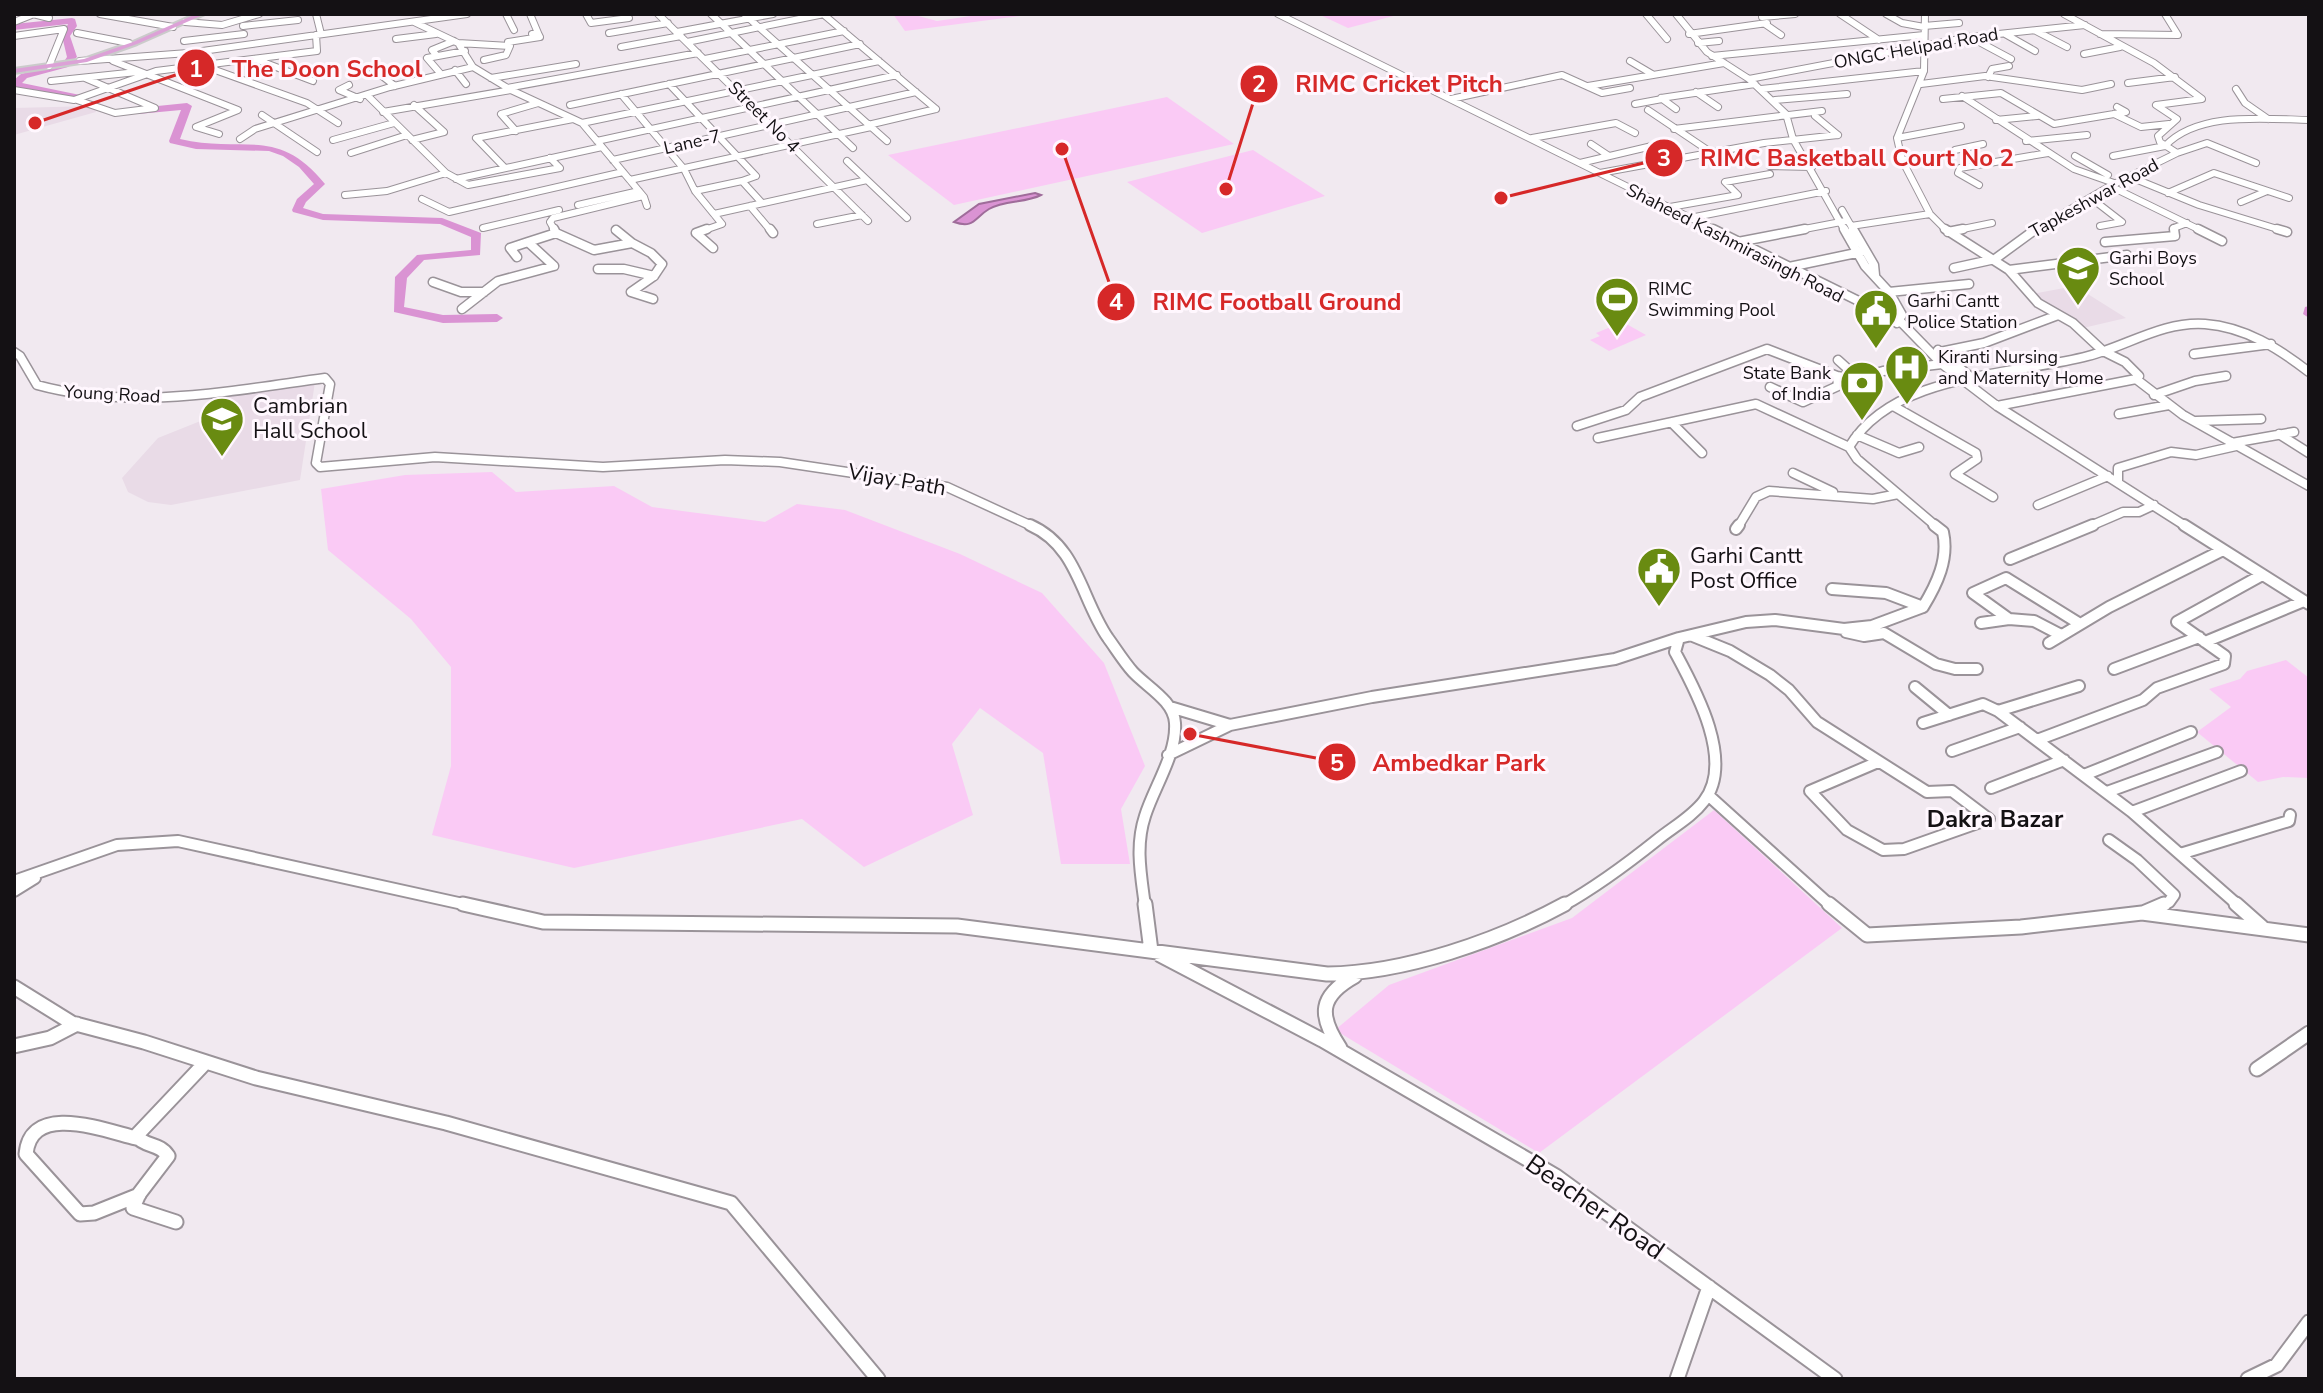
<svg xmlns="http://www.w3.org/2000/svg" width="2323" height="1393" font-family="'Nunito Sans',sans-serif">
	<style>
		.built { fill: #e9dbe7 }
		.green { fill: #facaf5 }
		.water { fill: #da93d3; stroke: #9f6c9a; stroke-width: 2 }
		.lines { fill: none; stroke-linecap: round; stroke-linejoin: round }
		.river { fill: #da93d3; fill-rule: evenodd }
		.minor-far3-casing { stroke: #9a9399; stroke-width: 8 }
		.minor-far2-casing { stroke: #9a9399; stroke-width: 11 }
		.minor-far1-casing { stroke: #9a9399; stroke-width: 14 }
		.minor-casing { stroke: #9a9399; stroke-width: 17 }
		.major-casing { stroke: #cbcbcb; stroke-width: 4 }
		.minor-far3 { stroke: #fff; stroke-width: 6 }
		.minor-far2 { stroke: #fff; stroke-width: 8 }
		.minor-far1 { stroke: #fff; stroke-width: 10 }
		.minor { stroke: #fff; stroke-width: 13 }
		.major { fill: #dca1d7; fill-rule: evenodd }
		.labels { text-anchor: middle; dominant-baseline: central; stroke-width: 6; stroke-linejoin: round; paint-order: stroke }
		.far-street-label { font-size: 18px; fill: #141114; stroke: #fff7fe }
		.far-poi-label { font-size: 18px; fill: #141114; stroke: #fff7fe; text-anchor: start }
		.poi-label { font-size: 22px; fill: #141114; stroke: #fff7fe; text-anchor: start }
		.street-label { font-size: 22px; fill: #141114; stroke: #fff7fe }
		.neighbourhood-label { font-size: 24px; font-weight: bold; fill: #141114; stroke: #fff7fe }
		.near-street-label { font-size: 26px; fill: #141114; stroke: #fff7fe }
		.leader { fill: none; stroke: #d62828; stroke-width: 3 }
		.callout-dot { fill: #d62828; stroke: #fff7fe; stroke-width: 3 }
		.mark-label { font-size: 24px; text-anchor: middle; font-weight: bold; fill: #fff }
		.callout-label { font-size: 24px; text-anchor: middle; font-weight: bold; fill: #d62828; stroke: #fff7fe; stroke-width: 6; stroke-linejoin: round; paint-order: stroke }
	</style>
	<rect width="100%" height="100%" fill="#f1e9f0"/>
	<path class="built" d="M93,106L96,112L14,135V108Z
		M2075,286L2126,318L2083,328L2032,294Z
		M315,382L300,480L171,505L148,502L128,492L122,478L158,438L223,412L213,398Z"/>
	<path class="green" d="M893,14H911L937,21L984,14H1036L905,31Z
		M1318,14H1401L1348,28Z
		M1167,97L1234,144L954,205L888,155Z
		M1253,150L1325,196L1202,233L1127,182Z
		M1623,322L1646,335L1609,351L1590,340L1600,336L1596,333Z
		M492,472L516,492L614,486L652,507L765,522L797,504L845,510L960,554L1042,593L1104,663L1145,766L1121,809L1130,864H1061L1043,753L980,708L952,744L973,815L864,867L802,819L574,868L432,835L451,766V667L411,619L328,550L321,489L405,475Z
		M2286,660L2309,678V778L2283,777L2258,782L2197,732L2231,707L2209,689L2240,679L2247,671Z
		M1714,810L1842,928L1539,1153L1335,1030L1389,985L1572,918Z"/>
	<path class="water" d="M1035,193L1041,195C1026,203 1004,200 989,209C974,218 974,229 954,222L979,204Z"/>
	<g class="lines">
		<path class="river" d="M72,18L75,19L77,26L70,36L77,57L70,63L65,60L67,57L62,36L68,24L14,30V24Z
			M65,62L70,65L68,67L27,78L22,83L80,95V99L14,87V80L21,74Z
			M187,103L192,106L180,139C242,154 278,125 325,184L306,202L303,208L323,214L442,218L481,233L480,255L424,260L407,278L404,307L443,315L497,314L503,318L497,322L443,323L394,312L395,277L417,255L471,250V237L440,224L323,220L293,212L292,210L297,199L314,184L299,167L283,156L269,151L196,149L170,143L169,141L181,110L138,114L133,111L138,108Z
			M2309,306V318L2303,314L2305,307Z"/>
		<g class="minor-far3-casing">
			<path id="minor-far3" d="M33,14L49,18
				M100,14L173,27
				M316,14L321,34
				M506,14L514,30
				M530,14L538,33L532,34
				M586,14L591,23L629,18
				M658,14L868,221
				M711,14L853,148
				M744,14L887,141
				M823,14L936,109
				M1278,14L1717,231
				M1646,14L1667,39
				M1676,14L1707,52L1749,79L1786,114L1793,139L1845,231
				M1840,14L1879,40
				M1886,14L1902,23L1924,27
				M1925,14L1924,71L1897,138L1902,160L1930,214L1947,231
				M1762,17L1795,14
				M14,22L34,14
				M185,22L222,25L259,14
				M414,22L458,43L473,67L511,90L582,123L644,197L647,206
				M1765,24L1781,35
				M243,26L298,20
				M1924,26L1959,23
				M2036,31L2067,47
				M677,32L773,14
				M77,33L129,43
				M609,33L668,23
				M1689,34L1767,23
				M2005,34L2035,51
				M2100,34L2178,35L2165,14
				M14,36L64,29L49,66
				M1970,37L2011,59
				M396,39L436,34
				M184,41L244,34
				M508,42L540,37L538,33
				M687,42L824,14
				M458,43L510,46L506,55L484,60
				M1698,43L1719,41
				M621,47L681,36
				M2084,54L2120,47
				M437,56L432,50L454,41
				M1712,56L1924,35
				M255,59L313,81
				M705,59L844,31
				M80,61L188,53L467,14
				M113,61L238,110L196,127L219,134
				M1630,61L1652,74
				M204,66L307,103L338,123
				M373,69L395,86
				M455,70L466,84
				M440,73L427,58L465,51
				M1988,77L1992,69L2009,66
				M491,78L576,64
				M1749,79L1970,37L2085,25
				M51,81L137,72
				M2128,83L2175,77
				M669,84L756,176L742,181L762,203
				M1921,84L1985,76L2082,90L2111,84
				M349,85L339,90L360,99
				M1588,86L1724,63
				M507,88L698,53
				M1761,89L1924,71
				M2236,89L2245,103L2268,119
				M14,90L74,100L156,71L317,51L316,35
				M1696,92L1718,107
				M621,94L684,169L695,191L722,224L702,231
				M368,96L446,173L468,185L560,168L550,158
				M1962,96L2074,169L2114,183
				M1661,98L1755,84
				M1661,98L1676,109
				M1451,99L1562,75L1602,93L1630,88
				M1943,99L2001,93L2054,124L2126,112L2117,107
				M77,100L115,113L155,108L85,78
				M1775,100L1847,94
				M1635,104L1662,99
				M570,105L860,44
				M1648,110L1712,153
				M383,112L511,90
				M2114,114L2141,127L2169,124
				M262,115L317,152
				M1815,116L1838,135
				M1996,120L2037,116
				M582,123L879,61
				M868,125L936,109
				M1674,129L1822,111
				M516,131L501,114L538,103
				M1532,138L1616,123L1635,133
				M1897,138L1961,126
				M240,139L255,129L390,87L473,67
				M333,140L394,123
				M412,140L444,132L414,105
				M597,141L897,75
				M2026,141L2087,135
				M1591,144L1609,156
				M2165,146C2198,111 2264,119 2309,120
				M351,153L407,135
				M2177,153L2207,143L2256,163
				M2075,156L2108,175
				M2113,156L2165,146
				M613,160L916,92
				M1902,160L1952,154L1955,150L1983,144
				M1580,163L1652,146
				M1770,166L1812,167
				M505,168L476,138L573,119
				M1600,173L1764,143L1838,135
				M2128,176L2199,205L2284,231
				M456,179L602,147
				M630,180L871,127
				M867,180L907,218
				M1979,185L1958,173L1960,168L2048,153
				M2110,186L2202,231
				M695,191L742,181
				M2168,193L2214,173L2289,198
				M345,195L387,191L446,173
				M2091,198L2122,222L2100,226
				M422,199L449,212L623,172
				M2241,202L2267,191
				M578,205L639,191
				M750,206L771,231
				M1670,207L1738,195L1725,182L1770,174
				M1842,210L1854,231
				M714,214L867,180L847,161
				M1690,218L1826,191
				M817,224L862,215
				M1851,226L1930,214
				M483,228L559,210
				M555,231L550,222L553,218L643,196
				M1794,231L1846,221
				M1953,231L1992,223
				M2033,231L2110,186L2177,153L2160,142L2158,136L2177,119L2156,105L2202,99L2154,63L2064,14
				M2174,231V228L2187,223"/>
		</g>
		<g class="minor-far2-casing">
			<path id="minor-far2" d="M707,229L696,233L713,248
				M770,229L773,233
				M1713,229L1901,322L1942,364L1997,406L2187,527
				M1844,229L1865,266L1889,292L1902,315L1897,323
				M1853,229L1874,265L1875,275
				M1945,229L2009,270L2038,303L2073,323L2103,351L2125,362L2139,376L2136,379L2183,415L2309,486
				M2198,229L2222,241
				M2277,229L2287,232
				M1948,232L1963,229
				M556,233L594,250L632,243L616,230
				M1738,242L1805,229
				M2105,242L2175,236L2174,229
				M632,243L651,253L662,264L654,276L631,292L653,299
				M517,257L510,248L528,242
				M1789,267L1861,252
				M1954,268L1995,259L2036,229
				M598,269H624L654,276
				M2009,270L2127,255
				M433,282L461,292H484
				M1889,292L1969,284
				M462,309L498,281L554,266L528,242L556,233L554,229
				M1938,350L1972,378
				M14,352L20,356L37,385C132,411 230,391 325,378L330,384L316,463L320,467L435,457L603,467L725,460L780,462L947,487L1034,527
				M1940,352L1984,343L2058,315
				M2194,354L2271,344
				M1838,360L1859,379
				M1770,387L1803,402L1838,386L1837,376
				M2154,395L2195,381L2226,376
				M1997,406L2136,379
				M1895,407L1976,453L1977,459L1955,474L1993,497
				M2119,414L2169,405
				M2196,421L2261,419
				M1672,423L1702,453
				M1577,426L1626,410L1640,397L1767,349L1837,376L1855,379L1883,371L1942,364
				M2279,434L2309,453
				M1857,435L1899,453L1919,447
				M1598,438L1756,404L1849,447
				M2232,443L2294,432
				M1793,473L1833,492
				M2118,482V468L2171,452L2196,455L2236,446
				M2038,505L2108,476
				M1738,527L1756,497L1769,491L1873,499L1898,494
				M1937,527L1857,459L1849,447C1894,372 2013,376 2088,356C2127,346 2163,321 2205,324C2245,327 2278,348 2309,372
				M2088,527L2123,512H2139L2154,505"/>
		</g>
		<g class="minor-far1-casing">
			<path id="minor-far1" d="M1030,525C1078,546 1081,599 1108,638C1116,649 1124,662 1133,672C1147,687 1174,701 1175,723C1177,754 1154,787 1145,816C1135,846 1141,875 1145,906
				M2184,525L2309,604
				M1736,529L1739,525
				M2010,559L2093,525
				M1832,589L1886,593L1923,607
				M1981,623L2009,619
				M1846,632L1864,636L1884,633L1936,664L1955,669H1977
				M2061,635L2034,621L2009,619L1973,593L2006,578L2080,624
				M1693,636L1730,651L1770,675L1789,690L1817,722L1927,792L1952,791L1989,819L1904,849L1883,850L1847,830L1810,791L1878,762
				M2205,642L2304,601
				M2049,643L2109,607L2223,550
				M2114,669L2199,637
				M2079,686L1998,711L2132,812L2239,906
				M1915,687L1949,715
				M1170,707L1230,725L1372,697L1615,659L1679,638L1746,622L1775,620L1844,629L1872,626L1923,607C1937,584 1949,559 1943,532L1934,525
				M1923,723L1983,704L1998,711
				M2037,740L2143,700L2157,688L2224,664L2225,656L2177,622L2262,575
				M1952,751L2020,727
				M1168,755L1230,725
				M2084,775L2191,732
				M1991,788L2064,760
				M2107,792L2217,752
				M1708,795L1831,906
				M2132,812L2241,771
				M2109,840L2137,860L2174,895L2169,902L2159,906
				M2180,854L2289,821L2290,815
				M14,881L117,845L178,841L472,906
				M14,891L35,878
				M1562,906C1596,887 1627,864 1657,840C1673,827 1692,817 1704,801C1735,761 1695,689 1675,652L1679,638"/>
		</g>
		<g class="minor-casing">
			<path id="minor" d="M463,904L543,922L957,926L1327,974C1405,973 1497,941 1565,904
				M1145,904L1151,951
				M1829,904L1867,935L2021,927L2142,913L2309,935
				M2236,904L2262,927
				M2143,913L2164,904
				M1160,955L1322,1040L1556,1176L1835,1379
				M14,987L72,1023L144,1042L256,1078L446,1123L731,1203L878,1379
				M14,1046L50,1038L77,1024
				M1340,1048C1318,1015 1319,996 1355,976
				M2257,1069L2309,1033
				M136,1138C106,1131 31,1101 26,1154L80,1214L94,1213L139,1195
				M176,1222L133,1208L139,1194L168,1156C160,1143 145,1147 136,1136L206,1062
				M1677,1379L1709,1287
				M2248,1379L2277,1365L2309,1322"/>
		</g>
		<g class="major-casing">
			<path id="major" d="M196,14H205L137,44L87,62L14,73V69L84,59L133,42Z"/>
		</g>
		<use href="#minor-far3" class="minor-far3"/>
		<use href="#minor-far2" class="minor-far2"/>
		<use href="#minor-far1" class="minor-far1"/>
		<use href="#minor" class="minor"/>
		<use href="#major" class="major"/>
	</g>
	<defs>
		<g id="school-pin" transform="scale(2.3)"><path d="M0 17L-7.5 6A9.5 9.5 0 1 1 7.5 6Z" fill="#698b11" stroke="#fff7fe"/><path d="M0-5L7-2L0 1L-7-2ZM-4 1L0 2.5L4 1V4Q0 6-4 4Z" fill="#fff"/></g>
		<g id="stadium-pin" transform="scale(2.3)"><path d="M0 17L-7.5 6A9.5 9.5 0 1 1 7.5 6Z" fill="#698b11" stroke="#fff7fe"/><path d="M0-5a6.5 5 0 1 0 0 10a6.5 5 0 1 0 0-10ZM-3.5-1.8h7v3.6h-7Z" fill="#fff"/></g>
		<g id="civic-pin" transform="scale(2.3)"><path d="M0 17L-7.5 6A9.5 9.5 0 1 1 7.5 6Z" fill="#698b11" stroke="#fff7fe"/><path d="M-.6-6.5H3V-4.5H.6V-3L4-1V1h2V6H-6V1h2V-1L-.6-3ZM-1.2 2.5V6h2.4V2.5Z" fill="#fff"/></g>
		<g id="hospital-pin" transform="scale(2.3)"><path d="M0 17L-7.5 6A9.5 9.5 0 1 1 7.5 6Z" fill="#698b11" stroke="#fff7fe"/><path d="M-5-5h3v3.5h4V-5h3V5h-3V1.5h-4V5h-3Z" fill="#fff"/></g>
		<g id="bank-pin" transform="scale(2.3)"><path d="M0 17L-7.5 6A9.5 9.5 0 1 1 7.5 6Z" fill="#698b11" stroke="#fff7fe"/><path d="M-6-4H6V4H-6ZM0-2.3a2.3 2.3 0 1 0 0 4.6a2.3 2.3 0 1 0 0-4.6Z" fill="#fff"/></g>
	</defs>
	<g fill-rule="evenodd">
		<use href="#school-pin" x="2078" y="268"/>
		<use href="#stadium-pin" x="1617" y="299"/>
		<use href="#civic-pin" x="1876" y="311"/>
		<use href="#hospital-pin" x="1907" y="367"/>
		<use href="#bank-pin" x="1862" y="383"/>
		<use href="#school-pin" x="222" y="419"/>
		<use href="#civic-pin" x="1659" y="569"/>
	</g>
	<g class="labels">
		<g class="far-street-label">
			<text transform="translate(1916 48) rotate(-10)">ONGC Helipad Road</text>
			<text transform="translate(764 117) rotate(45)">Street No 4</text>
			<text transform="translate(692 142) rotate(-13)">Lane-7</text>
			<text transform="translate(2094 198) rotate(-29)">Tapkeshwar Road</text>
			<text transform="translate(1735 243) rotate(27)">Shaheed Kashmirasingh Road</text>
			<text transform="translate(112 394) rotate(3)">Young Road</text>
		</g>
		<g class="far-poi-label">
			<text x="2109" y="258">Garhi Boys<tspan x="2109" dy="21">School</tspan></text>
			<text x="1648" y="289">RIMC<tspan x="1648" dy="21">Swimming Pool</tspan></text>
			<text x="1907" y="301">Garhi Cantt<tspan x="1907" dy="21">Police Station</tspan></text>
			<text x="1938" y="357">Kiranti Nursing<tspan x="1938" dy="21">and Maternity Home</tspan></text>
			<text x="1831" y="373" text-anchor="end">State Bank<tspan x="1831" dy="21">of India</tspan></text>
		</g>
		<g class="poi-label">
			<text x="253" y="406">Cambrian<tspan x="253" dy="25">Hall School</tspan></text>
			<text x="1690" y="556">Garhi Cantt<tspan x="1690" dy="25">Post Office</tspan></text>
		</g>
		<g class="street-label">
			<text transform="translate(897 480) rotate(10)">Vijay Path</text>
		</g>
		<g class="neighbourhood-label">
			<text x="1995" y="819">Dakra Bazar</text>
		</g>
		<g class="near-street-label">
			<text transform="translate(1595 1207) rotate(35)">Beacher Road</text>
		</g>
	</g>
	<path class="leader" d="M35 123L196 68M1226 189L1259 84M1501 198L1664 158M1062 149L1116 302M1190 734L1337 762"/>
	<g class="callout-dot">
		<circle cx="35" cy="123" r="8"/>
		<circle cx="1226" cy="189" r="8"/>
		<circle cx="1501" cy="198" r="8"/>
		<circle cx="1062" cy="149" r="8"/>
		<circle cx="1190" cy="734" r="8"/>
		<circle cx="196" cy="68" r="20"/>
		<circle cx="1259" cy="84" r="20"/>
		<circle cx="1664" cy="158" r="20"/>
		<circle cx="1116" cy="302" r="20"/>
		<circle cx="1337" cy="762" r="20"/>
	</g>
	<g class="mark-label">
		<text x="196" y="77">1</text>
		<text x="1259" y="92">2</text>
		<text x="1664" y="166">3</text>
		<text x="1116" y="310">4</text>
		<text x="1337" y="771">5</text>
	</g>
	<g class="callout-label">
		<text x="327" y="77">The Doon School</text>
		<text x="1399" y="92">RIMC Cricket Pitch</text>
		<text x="1857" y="166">RIMC Basketball Court No 2</text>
		<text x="1277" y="310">RIMC Football Ground</text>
		<text x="1459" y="771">Ambedkar Park</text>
	</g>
	<rect width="2323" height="1393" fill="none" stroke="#141114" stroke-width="32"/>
</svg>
